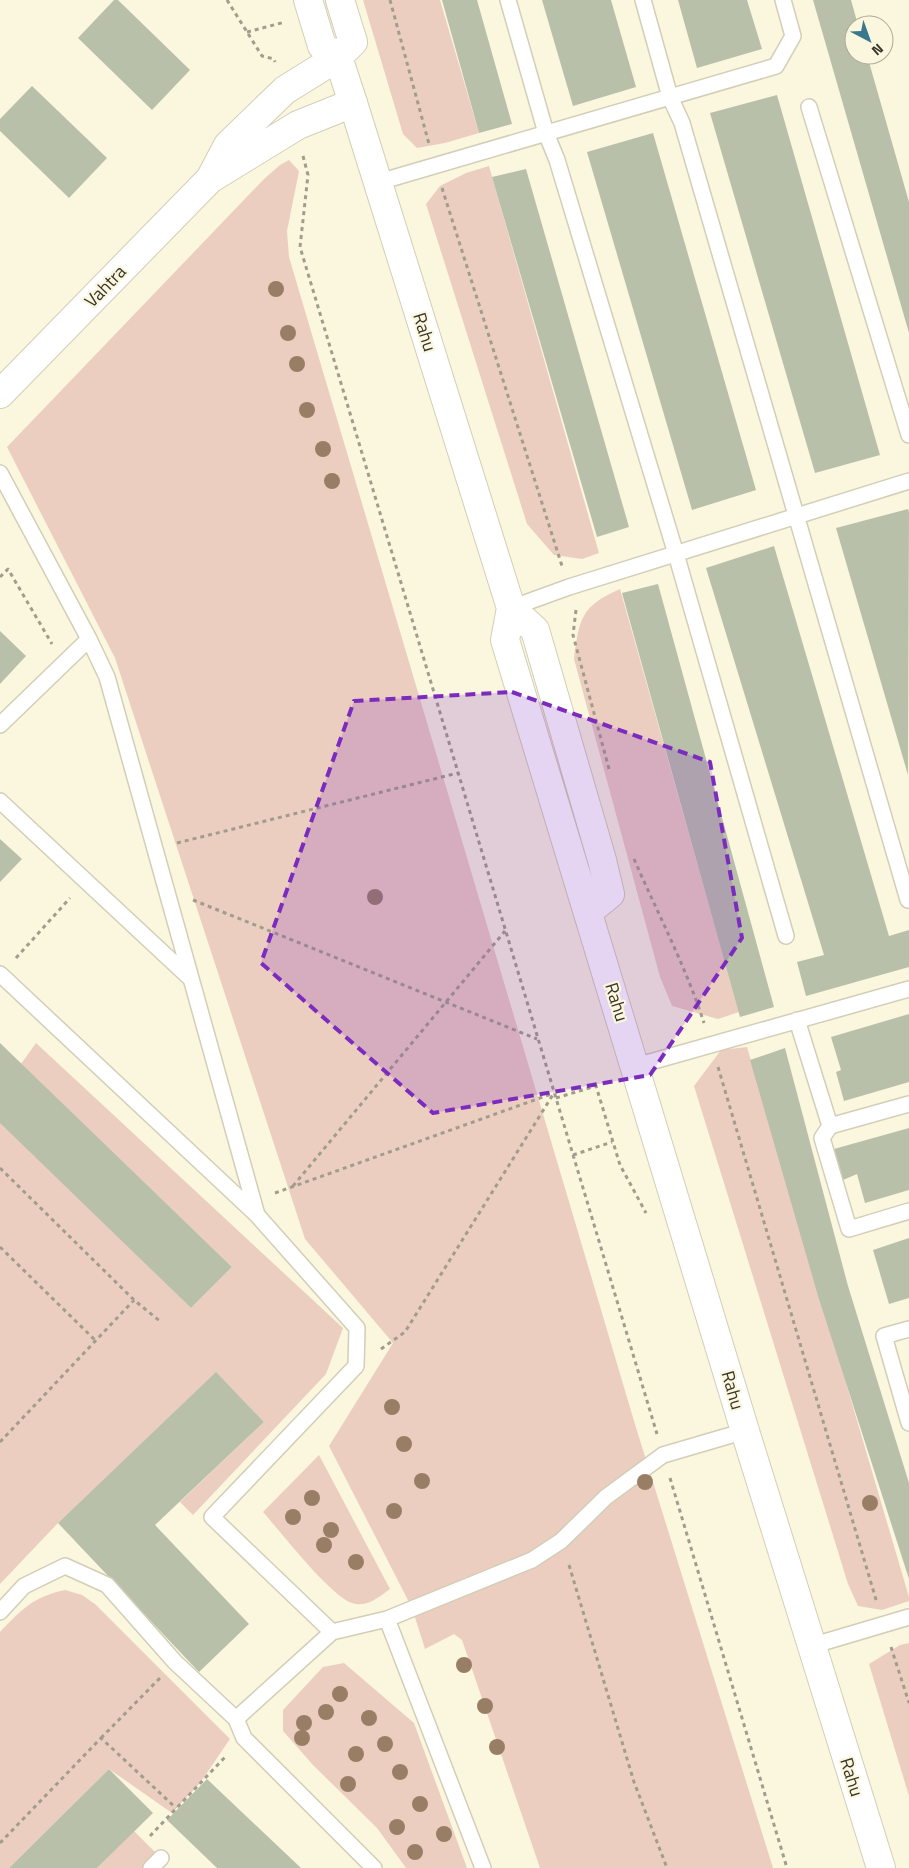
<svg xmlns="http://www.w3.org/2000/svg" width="909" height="1868" font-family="'Titillium Web',sans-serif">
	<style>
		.green { fill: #eccec0 }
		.building { fill: #b9c0aa }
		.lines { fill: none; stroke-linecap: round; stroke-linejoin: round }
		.lane-casing { stroke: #d3ceb7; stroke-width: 18 }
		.street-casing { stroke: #d3ceb7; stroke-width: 30 }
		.highway-casing { stroke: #d3ceb7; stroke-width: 30 }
		.path { stroke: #a19d8c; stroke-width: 3; stroke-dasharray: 4 4; stroke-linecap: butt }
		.lane { stroke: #fff; stroke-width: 15 }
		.street { stroke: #fff; stroke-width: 28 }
		.highway { stroke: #fff; stroke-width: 28 }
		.tree { fill: #997e66 }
		.marked { fill: #7b2cbf; fill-opacity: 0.2; stroke: #7b2cbf; stroke-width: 4; stroke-dasharray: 10 6; stroke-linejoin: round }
		.labels { text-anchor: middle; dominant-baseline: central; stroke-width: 4.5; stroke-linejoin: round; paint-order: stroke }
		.street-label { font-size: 18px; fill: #37352b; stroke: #fbf6de }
	</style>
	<rect width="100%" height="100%" fill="#fbf6de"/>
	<path class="green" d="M363,0H440L479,133L445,143L417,148L403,134Z
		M289,160L299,171L287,231L289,257L634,1421L773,1868H540L462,1640L454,1634L425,1649L412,1608L329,1446L393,1343L305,1239L115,658L7,447L264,179L280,165Z
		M489,166L599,553L582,559L554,555L527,524L426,204L440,186L466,173Z
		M620,589L739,1012L718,1019L672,1006L660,977L574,659C579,619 581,606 620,589Z
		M36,1043L343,1328L326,1374L193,1515L180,1502L264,1422L216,1373L58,1523L0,1584V1120L191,1308L232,1267L21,1064Z
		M747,1047L909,1597V1601L882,1610L858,1606L848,1584L694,1086L721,1050Z
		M319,1455L390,1589C379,1597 367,1608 352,1603C330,1596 281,1532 263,1512Z
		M65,1590L82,1595L95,1604L230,1739L200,1783L172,1813L109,1769L9,1868H0V1632C22,1609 33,1597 65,1590Z
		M909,1643V1796L869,1664L900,1645Z
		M344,1663L414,1723L467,1868H406L377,1828L313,1765L283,1731V1710L323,1667Z
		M134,1831L161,1858L151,1868H97Z"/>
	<path class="building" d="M114,0H118L190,70L152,110L78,38Z
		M442,0H477L512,124L479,133Z
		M542,0H611L636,87L573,106Z
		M678,0H747L762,49L697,68Z
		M813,0H851L858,25H854V55H867L909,202V333Z
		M32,86L107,158L69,198L0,131V119Z
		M777,95L880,455L815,473L710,113Z
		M653,133L756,490L692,510L587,152Z
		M526,169L629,527L597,537L492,177Z
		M908,509L909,512L908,775L836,528Z
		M774,546L889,936L909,930V967L806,996L797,962L824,955L706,568Z
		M658,584L774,1007L740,1017L622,593Z
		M0,631L26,656L0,684Z
		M0,839L22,859L0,882Z
		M909,1014V1082L844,1101L836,1072L841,1070L831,1037Z
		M0,1043L232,1267L191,1308L0,1123Z
		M785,1048L848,1286L909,1483V1579L818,1296L750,1060Z
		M909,1128V1190L865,1203L857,1174L843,1180L834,1149Z
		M909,1238V1298L889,1304L873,1250Z
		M216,1372L264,1422L155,1525L249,1624L199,1672L58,1523Z
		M109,1769L153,1813L97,1868H9Z
		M207,1779L301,1868H217L167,1820Z"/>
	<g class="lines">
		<g class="lane-casing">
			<path id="lane" d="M508,0L546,133L557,160L676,554L786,936
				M643,0L670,97L682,123L908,900
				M809,107L909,435
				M379,182L776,66L793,36L783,0
				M0,473L89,639L107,677L257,1215L357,1328L356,1366L212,1517L332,1632
				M511,608L569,587L909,481
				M0,725L89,639
				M0,801L191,979
				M0,974L257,1215
				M797,1020L830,1126
				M636,1066L909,989
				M909,1104L830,1126L822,1138L849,1229L909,1211
				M909,1329L884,1336L909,1423
				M0,1612L24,1586L65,1566L107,1585L175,1662L236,1719L332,1632L387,1619L532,1560L561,1541L606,1497L663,1455L745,1431
				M387,1619L483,1868
				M811,1646L909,1617
				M236,1719L244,1738L374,1868
				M151,1868L161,1858"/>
		</g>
		<g class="street-casing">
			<path id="street" d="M210,179L228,145L285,90L338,57
				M0,394L210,179L298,125L353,103"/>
		</g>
		<g class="highway-casing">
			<path id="highway" d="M308,0L322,46L338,57L353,103L511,608L505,640L745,1431L881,1868
				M338,57L353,42L340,0
				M511,608L535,630L602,860L610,894L589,911"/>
		</g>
		<path class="path" d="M227,0L262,56L274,59L275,62
			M390,0L429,144
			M247,32L285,22
			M303,156L308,175L300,247L657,1434
			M442,188L562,566
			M0,577L8,569L52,644
			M576,610L573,635L609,769
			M177,843L458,773
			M634,859C658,914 686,967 704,1023
			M193,900L537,1039
			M16,958L70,898
			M718,1067L877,1603
			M556,1098L596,1086L620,1165L646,1213
			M573,1155L612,1142
			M0,1168L134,1300L161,1322
			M293,1186L505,931
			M275,1193L554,1093
			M0,1247L97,1342
			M381,1349L405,1332L554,1093
			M0,1442L134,1300
			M670,1478L787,1868
			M569,1565L634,1782L667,1868
			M891,1647L909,1703
			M101,1738L160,1678
			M150,1836L227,1755
			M0,1843L101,1738L176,1808"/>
		<use href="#lane" class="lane"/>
		<use href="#street" class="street"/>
		<use href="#highway" class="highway"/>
	</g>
	<g class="tree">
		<circle cx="276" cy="289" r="8"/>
		<circle cx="288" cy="333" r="8"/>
		<circle cx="297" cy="364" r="8"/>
		<circle cx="307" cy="410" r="8"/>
		<circle cx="323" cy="449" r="8"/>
		<circle cx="332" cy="481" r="8"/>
		<circle cx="375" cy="897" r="8"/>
		<circle cx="392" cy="1407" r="8"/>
		<circle cx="404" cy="1444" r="8"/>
		<circle cx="422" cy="1481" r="8"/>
		<circle cx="645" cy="1482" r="8"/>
		<circle cx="312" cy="1498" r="8"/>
		<circle cx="870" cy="1503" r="8"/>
		<circle cx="394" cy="1511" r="8"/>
		<circle cx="293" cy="1517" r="8"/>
		<circle cx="331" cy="1530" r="8"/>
		<circle cx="324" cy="1545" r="8"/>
		<circle cx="356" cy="1562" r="8"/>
		<circle cx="464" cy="1665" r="8"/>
		<circle cx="340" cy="1694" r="8"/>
		<circle cx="485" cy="1706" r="8"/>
		<circle cx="326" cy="1712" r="8"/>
		<circle cx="369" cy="1718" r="8"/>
		<circle cx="304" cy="1723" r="8"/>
		<circle cx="302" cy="1738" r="8"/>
		<circle cx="385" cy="1744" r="8"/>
		<circle cx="497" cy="1747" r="8"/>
		<circle cx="356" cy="1754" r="8"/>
		<circle cx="400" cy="1772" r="8"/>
		<circle cx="348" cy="1784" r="8"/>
		<circle cx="420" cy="1804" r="8"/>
		<circle cx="397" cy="1827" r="8"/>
		<circle cx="444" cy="1834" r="8"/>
		<circle cx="415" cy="1852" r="8"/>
	</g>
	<path class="marked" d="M512,692L710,762L742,938L650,1075L433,1113L261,963L354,701Z"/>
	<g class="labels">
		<g class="street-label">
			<text transform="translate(105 286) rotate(-46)">Vahtra</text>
			<text transform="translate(425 332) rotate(73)">Rahu</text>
			<text transform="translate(617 1002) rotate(73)">Rahu</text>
			<text transform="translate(733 1390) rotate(74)">Rahu</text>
			<text transform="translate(852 1777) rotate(73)">Rahu</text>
		</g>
	</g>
	<g transform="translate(869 40) rotate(139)"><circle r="24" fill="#fbf6de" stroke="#ada996"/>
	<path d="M0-4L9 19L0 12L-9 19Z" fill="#39788d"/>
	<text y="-8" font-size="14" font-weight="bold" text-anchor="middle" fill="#37352b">N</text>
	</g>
</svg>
